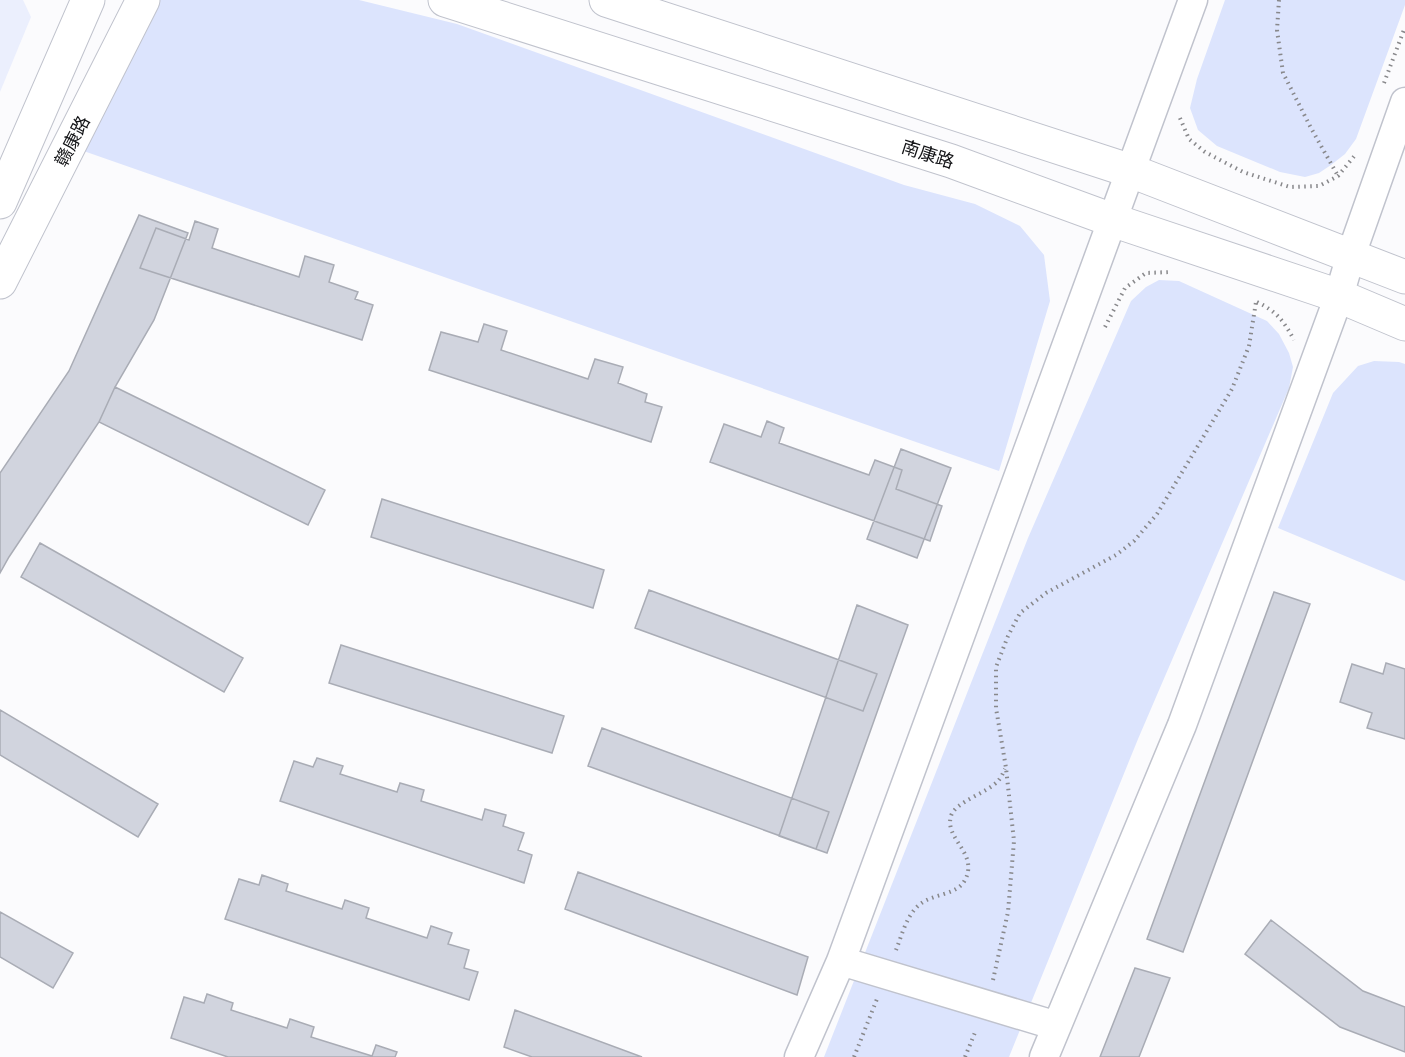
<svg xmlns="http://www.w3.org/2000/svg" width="1405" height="1057" font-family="'Asap Condensed','Noto Sans SC',sans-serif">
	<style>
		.built { fill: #ebeffd }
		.green { fill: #dce4fd }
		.building { fill: #d1d4de; stroke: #a9acb5; stroke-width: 1.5 }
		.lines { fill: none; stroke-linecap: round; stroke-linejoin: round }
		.minor-casing { stroke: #c0c3cd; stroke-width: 31 }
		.secondary-casing { stroke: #c0c3cd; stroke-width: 35 }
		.path { stroke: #88888b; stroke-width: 4; stroke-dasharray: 1.5 4.5; stroke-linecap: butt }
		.minor { stroke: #fff; stroke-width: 28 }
		.secondary { stroke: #fff; stroke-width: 33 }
		.labels { text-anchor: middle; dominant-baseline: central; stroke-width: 4.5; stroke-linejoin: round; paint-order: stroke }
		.street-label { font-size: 18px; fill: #121316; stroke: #fff }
	</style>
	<rect width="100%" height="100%" fill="#fbfbfd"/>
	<path class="built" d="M0,0H23L31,17L0,92Z"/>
	<path class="green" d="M145,0H359L457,24L904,185L975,204L1020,226L1044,255L1050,301L999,471L75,148Z
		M1225,0H1405V5L1356,139L1345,154L1331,165L1319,173L1305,177L1280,172L1217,146L1198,130L1190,108L1197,79Z
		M1159,280L1179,281L1267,321L1279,334L1289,353L1293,367L1289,388L1138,739L1009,1057H824L1028,538L1131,301L1146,287Z
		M1374,361L1399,362L1405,364V581L1278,528L1333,393L1358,366Z"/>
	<path class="building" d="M139,215L188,233L154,320L115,387L99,422L9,557L0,573V473L69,371Z
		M195,221L218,229L212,248L299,277L305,256L334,265L329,282L358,292L355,299L373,305L362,340L140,268L156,228L189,240Z
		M484,324L507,331L501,350L588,379L595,359L623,367L618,383L647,394L645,402L662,407L651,442L429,370L441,332L478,342Z
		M115,387L325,490L308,525L99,422Z
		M767,421L784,428L779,443L869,475L875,460L902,470L896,489L942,506L930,541L710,462L724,424L761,437Z
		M901,449L951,468L917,558L867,539Z
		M382,499L604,570L593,608L371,537Z
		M40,543L243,658L224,692L21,577Z
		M649,590L877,674L863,711L635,628Z
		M1274,592L1310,604L1183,952L1147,939Z
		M857,605L908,625L827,853L779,836Z
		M341,645L564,716L552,753L329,683Z
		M1386,663L1405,669V739L1367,728L1372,713L1340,702L1352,664L1383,674Z
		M0,710L158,804L138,837L0,755Z
		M602,728L829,812L816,849L588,766Z
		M317,758L343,766L340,774L397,792L400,783L424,790L421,801L482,820L485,809L506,815L503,826L524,833L518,850L532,855L524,883L280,801L294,761L313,767Z
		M578,872L808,957L797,995L565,909Z
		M262,875L288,884L286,891L342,909L345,900L369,908L366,918L427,938L431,926L452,933L448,944L469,950L464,968L478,972L469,1000L225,919L239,879L259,885Z
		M0,912L73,953L53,988L0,957Z
		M1271,920L1363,991L1405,1007V1052L1340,1027L1245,954Z
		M1135,968L1170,978L1139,1057H1100Z
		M207,994L233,1003L231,1010L287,1028L290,1019L314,1027L311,1037L372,1056L376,1045L397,1052L395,1057H228L171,1038L184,997L204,1003Z
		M515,1010L642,1057H532L504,1047Z"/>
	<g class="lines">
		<g class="minor-casing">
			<path id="minor" d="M841,961L1057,1026
				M799,1057L841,961L1193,0
				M1044,1057L1182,725L1339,296L1351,255L1405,102"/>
		</g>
		<g class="secondary-casing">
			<path id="secondary" d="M445,0L951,161L1112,220L1339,296L1405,324
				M606,0L1131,171L1405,277
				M0,202L88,0
				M0,282L143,0"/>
		</g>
		<path class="path" d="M1279,0L1277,30L1283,73L1311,128L1338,176
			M1384,83L1405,27
			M1180,118L1189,139L1205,152L1243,172L1290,187L1319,186L1338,176L1356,154
			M1257,302C1276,311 1284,321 1294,340
			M1105,327L1125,288L1146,273L1171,272
			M896,950C902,935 906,917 918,906C931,893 957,896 965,880C979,853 944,839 951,816C955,802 987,793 998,781C1001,778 1003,773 1005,769
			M993,980L1008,912L1014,841L1006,768L996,708V667L1008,636L1020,613L1046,593L1116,555L1134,541L1157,514L1232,389L1249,346L1256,302
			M854,1057L877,999
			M965,1057L976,1030"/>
		<use href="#minor" class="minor"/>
		<use href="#secondary" class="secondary"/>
	</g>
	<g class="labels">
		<g class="street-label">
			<text transform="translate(72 141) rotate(-63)">赣康路</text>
			<text transform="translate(928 154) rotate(18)">南康路</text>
		</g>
	</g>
</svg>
